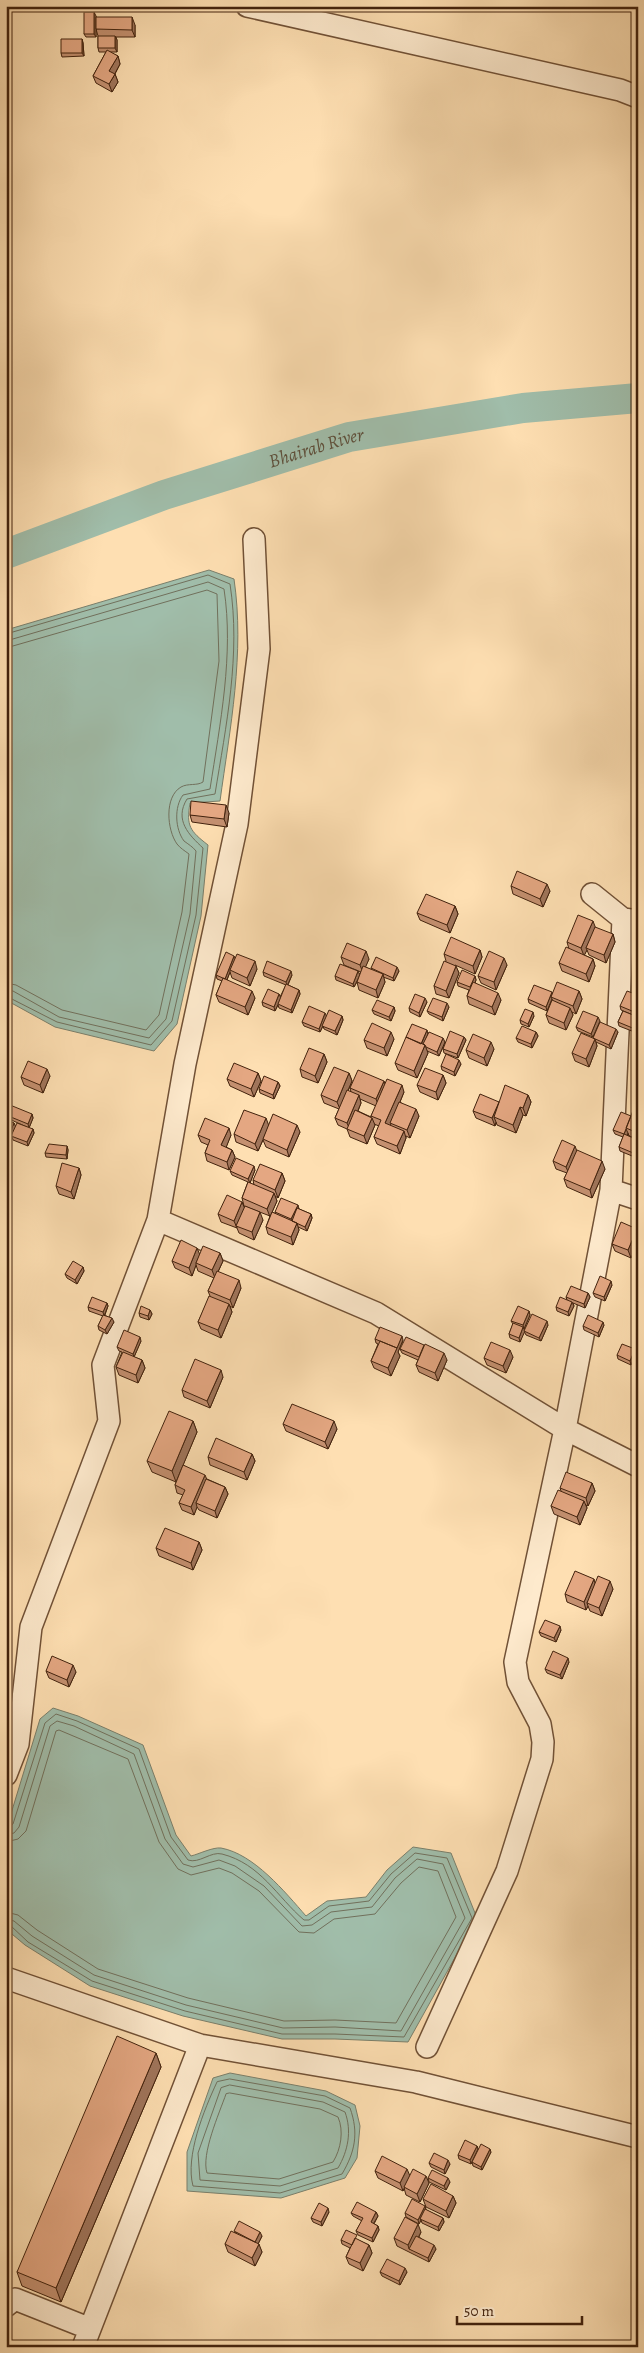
<svg xmlns="http://www.w3.org/2000/svg" width="644" height="2353" font-family="Alegreya,serif">
	<style>
		.water { fill: #a0bdaa; stroke: #7a7f6b }
		.lines { fill: none; stroke-linecap: round; stroke-linejoin: round }
		.shore { stroke: #71705c; stroke-width: 1 }
		.river { stroke: #a0bdaa; stroke-width: 30 }
		.minor-casing { stroke: #715136; stroke-width: 24 }
		.minor { stroke: #feeacd; stroke-width: 21 }
		.wall { fill: #c49070; stroke: #42220d; fill-rule: evenodd }
		.shaded-wall { fill: #a0755b; stroke: #42220d }
		.building { fill: #e4a782; stroke: #42220d }
		.labels { text-anchor: middle; dominant-baseline: central; stroke-width: 4; stroke-linejoin: round; paint-order: stroke }
		.water-label { font-size: 19px; font-style: italic; fill: #5e503c; stroke: #feeacd }
	</style>
	<rect width="100%" height="100%" fill="#fedfb2"/>
	<filter id="stains"><feTurbulence type="fractalNoise" baseFrequency=".004" numOctaves="4"/><feColorMatrix values="0 0 0 0 .2 0 0 0 0 .09 0 0 0 0 .02 0 0 0 .5 -.17"/></filter>
	<radialGradient id="worn" r=".72"><stop offset=".6" stop-color="#630" stop-opacity="0"/><stop offset="1" stop-color="#630" stop-opacity=".3"/></radialGradient>
	<path class="water" d="M209,570L234,579C245,653 230,728 220,801L190,803C186,826 190,831 208,845L201,916L177,1024L154,1051L55,1027L6,1000V630Z
		M53,1708L78,1716L143,1745L176,1835L191,1856C199,1854 213,1847 221,1848C254,1854 285,1892 306,1916L327,1901L366,1897L387,1870L413,1847L451,1853L477,1918L408,2042L335,2039H282L183,2016L90,1986L25,1945L6,1929V1830L40,1719Z
		M230,2073L326,2091L355,2105L360,2126L357,2158L345,2178L281,2198L187,2191V2152L213,2078Z"/>
	<g class="lines">
		<path class="shore" d="M6,634L208,575L230,584C241,654 226,726 215,794L187,799C174,820 189,835 203,848L196,915L172,1021L151,1045L57,1022L6,996
			M6,641L208,582L224,589C234,654 220,724 210,789L183,795C174,807 175,829 184,841C188,844 193,847 196,851L190,914L166,1019L149,1038L59,1017L13,991L6,990
			M6,648L207,590L217,594L219,661L203,782C197,786 188,783 181,787C164,797 167,830 177,844C180,848 185,851 189,854L182,912L159,1015L146,1030L62,1010L16,985L6,983
			M6,1828L13,1824L45,1723L56,1714L77,1721L139,1749L171,1837L188,1860C199,1864 211,1851 222,1854C261,1864 277,1897 304,1920H309L329,1906L369,1901L391,1874L415,1853L447,1858L472,1918L404,2037L335,2034H282L185,2011L92,1981L28,1942L11,1926H6
			M6,1835L14,1833L19,1827L50,1726L57,1721L74,1726L134,1754L165,1839L183,1864L193,1867L219,1860L235,1866L264,1886L302,1926L312,1925L331,1912L372,1907L395,1878L417,1859L443,1864L465,1918L401,2031L335,2027L283,2028L186,2005L94,1975L32,1936L14,1921L6,1919
			M6,1842L18,1839L26,1831L56,1731L59,1730L128,1759L159,1842L178,1869L191,1875L219,1868L232,1873L259,1891L299,1932L314,1933L334,1919L375,1914L401,1883L419,1867L438,1871L456,1917L396,2023L335,2020L284,2021L188,1998L98,1969L37,1930L18,1915L6,1912
			M230,2079L325,2096L350,2108C359,2133 355,2152 342,2174L280,2193L193,2186C185,2156 204,2110 217,2082Z
			M230,2085L323,2102L345,2112C352,2131 348,2151 338,2168L280,2186L200,2180L198,2153L221,2088Z
			M230,2093L320,2109L338,2117C344,2131 341,2149 333,2162L279,2179L207,2173C201,2154 219,2114 226,2094Z"/>
		<path class="river" id="s1" d="M6,554L164,495L349,437L523,408L638,398"/>
		<g class="minor-casing">
			<path id="minor" d="M247,6L620,90L638,97
				M254,539L259,649L237,824L185,1064L158,1220L376,1313L565,1429L638,1466
				M592,894L623,919L638,921
				M611,1190L638,1199
				M6,1775L18,1744L31,1627L109,1421L103,1365L158,1220
				M6,1978L200,2045L416,2082L638,2137
				M427,2047L507,1871L542,1759L543,1742L540,1724L518,1682L515,1662L565,1429L611,1190L623,919
				M6,2306L15,2299L83,2326
				M83,2347L200,2045"/>
		</g>
		<use href="#minor" class="minor"/>
	</g>
	<path class="wall" d="M96,16V37H86L84,34Z
		M135,25V37H116L117,40V52H109L118,56L120,64L115,74L118,82L112,92L96,83L93,76L106,52H99L98,48V36L96,29Z
		M82,39L83,43L84,56L62,57L61,53Z
		M229,813L227,827L192,822L190,815Z
		M511,886L550,891L543,907L513,894Z
		M455,906L458,914L450,933L420,920L417,913Z
		M613,934L615,942L606,963L589,955L587,950L584,955L593,959L595,966L589,982L562,971L559,963L569,949L567,942Z
		M480,950L482,957L475,974L455,965L459,973L449,998L436,994L434,986L446,961L444,954Z
		M341,957L369,959L365,967L372,970L371,968L399,971L394,981L383,977L385,982L378,998L359,990L357,982L354,987L336,980L335,976L358,971L359,975L361,972L344,965Z
		M235,958L257,969L250,986L232,978L230,972L227,980L255,998L248,1015L219,1002L216,995L222,981L217,979L216,975Z
		M638,964V980L634,978L633,974Z
		M507,965L496,990L481,983L478,976Z
		M263,972L292,975L288,985L299,990L300,994L292,1013L279,1008L278,1005L275,1011L263,1006L262,1002L279,994L280,997L286,985L264,976Z
		M475,976L476,980L475,983L501,1000L495,1015L469,1004L467,996L469,990L458,986L457,982Z
		M638,980V995L635,994L633,990Z
		M579,991L582,999L576,1014L572,1012L573,1015L566,1030L549,1023L546,1015L552,1001V999L547,1011L529,1003L528,999L552,994Z
		M638,995V1004L633,1015L621,1010L620,1006Z
		M427,1002L420,1017L410,1012L409,1008Z
		M394,1007L395,1011L391,1021L374,1014L372,1010Z
		M449,1007L443,1021L429,1014L427,1011Z
		M623,1011L638,1031L637,1033L619,1026L618,1022Z
		M326,1016H342L343,1020L337,1035L324,1029L323,1026L320,1032L304,1026L302,1022Z
		M534,1016L529,1027L521,1024L520,1020Z
		M600,1021L593,1037L578,1031L576,1027Z
		M536,1032L538,1036L532,1048L518,1042L516,1038Z
		M618,1032L611,1049L596,1042L597,1046L589,1067L575,1061L572,1053L593,1038Z
		M638,1032V1046L635,1045L634,1041Z
		M428,1033L445,1042L439,1056L427,1051L428,1053L417,1078L398,1070L395,1063Z
		M464,1037L466,1040L458,1058L444,1053L443,1049Z
		M394,1039L387,1056L367,1048L364,1040Z
		M494,1049L487,1066L469,1058L466,1050Z
		M324,1054L327,1062L318,1083L302,1077L300,1069Z
		M461,1064L455,1076L442,1070L441,1066Z
		M258,1073L261,1081L254,1097L230,1086L227,1079Z
		M349,1073L352,1081L348,1091L351,1092L350,1088L385,1084L404,1092L400,1102L419,1116L410,1138L406,1136V1138L400,1154L377,1144L374,1137L379,1126L374,1124L375,1125L367,1144L350,1137L347,1129L338,1125L335,1118L339,1109L324,1103L321,1095ZM360,1099L376,1106L371,1116V1117L358,1111L361,1103Z
		M443,1075L446,1083L438,1100L420,1092L417,1085Z
		M50,1076L43,1093L24,1085L21,1077Z
		M278,1082L280,1086L274,1099L260,1093L259,1089Z
		M638,1085V1100L635,1093Z
		M528,1095L531,1102L526,1116L523,1115L516,1133L497,1125L496,1122L495,1126L476,1118L473,1111L499,1102V1103Z
		M638,1109V1139L629,1136L628,1133L627,1135L638,1140V1163L636,1160L637,1158L620,1151L619,1147L623,1137L615,1134L613,1130L631,1116Z
		M6,1114H32L33,1118L29,1128L7,1118Z
		M6,1120L14,1123L15,1126L33,1129L34,1133L28,1146L13,1140L12,1137L7,1147H6Z
		M268,1126L300,1132L289,1157L266,1147L263,1140L258,1151L236,1142L234,1134Z
		M198,1135H231L226,1147L232,1150L235,1157L229,1170L207,1161L205,1153L208,1145L201,1142Z
		M67,1146L68,1150L67,1159L46,1157L45,1153Z
		M577,1151L605,1169L592,1198L567,1187L564,1179L567,1173L556,1169L553,1161Z
		M79,1168L81,1175L74,1199L59,1194L56,1186Z
		M255,1170L250,1183L254,1185L253,1180L282,1173L285,1181L278,1198L275,1196L277,1201L272,1212L275,1214V1212L299,1209L311,1214L312,1218L307,1231L298,1227L299,1230L293,1245L268,1234L266,1227L270,1216L244,1206L242,1198L248,1182L232,1175L230,1171Z
		M638,1175V1191L634,1183Z
		M242,1202L244,1207L263,1220L254,1240L239,1233L237,1228L221,1222L218,1214Z
		M637,1229L638,1242L631,1258L615,1251L612,1244Z
		M220,1253L223,1261L218,1272L241,1288L233,1308L230,1306L232,1312L221,1338L201,1329L198,1322L210,1296L208,1291L214,1278L198,1271L196,1265L192,1276L175,1268L172,1261L200,1254Z
		M83,1267L84,1271L77,1284L67,1278L65,1274Z
		M612,1285L605,1301L595,1297L593,1293Z
		M588,1293L590,1297L585,1308L573,1303L574,1306L569,1316L557,1311L556,1307L567,1300L566,1297Z
		M107,1303L108,1306L105,1315L114,1322L107,1334L99,1330L98,1326L103,1316L89,1311L88,1307Z
		M150,1310L152,1314L149,1320L140,1317L139,1313Z
		M529,1311L530,1315L524,1329V1331L548,1325L541,1341L526,1335L524,1331L520,1342L510,1338L509,1334L513,1324L511,1321Z
		M604,1325L599,1337L584,1330L583,1326Z
		M375,1339L403,1340L398,1352L400,1356L391,1376L374,1368L371,1361L378,1344L376,1343Z
		M141,1341L134,1357L142,1360L145,1368L138,1383L119,1375L116,1367L122,1352L119,1351L117,1347Z
		M400,1349L447,1360L438,1381L419,1372L416,1365L418,1360L402,1353Z
		M635,1349L636,1353L631,1365L618,1359L617,1355Z
		M513,1357L506,1373L487,1365L484,1358Z
		M223,1377L210,1408L184,1397L182,1390Z
		M193,1421L197,1432L183,1465L207,1479L225,1487L228,1494L217,1518L199,1510L197,1507L194,1515L182,1510L179,1503L183,1495L177,1493L175,1485L176,1482L152,1472L147,1461Z
		M283,1424L337,1429L328,1449L286,1431Z
		M252,1454L255,1461L247,1480L210,1465L208,1457Z
		M592,1483L595,1491L588,1506L586,1505L587,1508L580,1525L554,1514L551,1506L561,1491L560,1488Z
		M199,1542L202,1550L193,1570L159,1556L156,1548Z
		M595,1583L613,1589L602,1616L590,1611L588,1606L586,1610L567,1602L565,1594Z
		M561,1630L556,1642L541,1636L539,1632Z
		M569,1662L562,1679L547,1673L545,1669Z
		M46,1671L76,1672L69,1687L49,1678Z
		M156,2053L161,2067L61,2302L22,2286L17,2272Z
		M477,2146L478,2149L491,2152L482,2170L473,2166L472,2162L471,2164L459,2159L458,2155Z
		M429,2163L450,2164L445,2174L431,2167Z
		M375,2171L410,2175L429,2183L420,2202L406,2195L404,2188L403,2191L378,2178Z
		M428,2178L450,2182L446,2190L429,2182Z
		M453,2196L456,2203L449,2218L426,2207L423,2199Z
		M425,2206L426,2210L443,2218L444,2222L439,2231L422,2223L421,2220L419,2224L406,2217L405,2213Z
		M329,2212L322,2226L313,2222L311,2218Z
		M376,2212L378,2216L374,2224L378,2226L379,2230L373,2242L358,2235L356,2231L362,2221L353,2216L351,2213Z
		M234,2232L262,2236L258,2244L262,2252L255,2266L228,2252L225,2244Z
		M421,2232L419,2237L436,2249L429,2262L397,2246L394,2238Z
		M341,2240H358L369,2245L372,2253L363,2271L349,2264L346,2257L350,2248L342,2244Z
		M380,2272H407L400,2285L382,2276Z"/>
	<path class="shaded-wall" d="M94,12L96,16V37L94,34Z
		M132,17L135,25V37L132,30Z
		M115,36L117,40V52L115,48Z
		M82,39L83,43L84,56L82,53Z
		M118,56L120,64L112,79L109,71Z
		M115,74L118,82L112,92L109,84Z
		M226,805L229,813L227,827L224,819Z
		M547,884L550,891L543,907L540,899Z
		M455,906L458,914L450,933L447,925Z
		M593,921L596,929L586,948L587,950L584,956L581,948Z
		M613,934L615,942L606,963L604,955Z
		M480,950L482,957L475,974L473,966Z
		M366,951L369,959L363,973L360,965Z
		M234,956L236,960L230,970V972L226,982L225,979Z
		M504,958L507,965L496,990L494,982Z
		M593,959L595,966L589,982L586,974Z
		M255,961L257,969L250,986L247,978Z
		M456,966L459,973L449,998L446,991Z
		M397,967L399,971L394,981L393,978Z
		M291,971L292,975L287,986L286,982Z
		M358,971L360,975L354,987L353,984Z
		M383,974L385,982L378,998L376,990Z
		M475,976L476,980L472,991L470,987Z
		M299,990L300,994L292,1013L291,1010Z
		M252,991L255,998L248,1015L245,1007Z
		M579,991L582,999L576,1014L573,1006Z
		M552,992L553,996L551,997L552,999L547,1011L546,1007Z
		M498,993L501,1000L495,1015L492,1007Z
		M279,994L281,998L275,1011L274,1007Z
		M638,997V1004L633,1015L632,1011Z
		M425,998L427,1002L420,1017L419,1013Z
		M447,1003L449,1007L443,1021L442,1017Z
		M394,1007L395,1011L391,1021L389,1017Z
		M570,1008L573,1015L566,1030L564,1023Z
		M533,1012L534,1016L529,1027L528,1024Z
		M325,1013L327,1017L320,1032L319,1029Z
		M342,1016L343,1020L337,1035L335,1031Z
		M598,1017L600,1021L593,1037L591,1034Z
		M638,1024V1031L637,1033L635,1029Z
		M616,1029L618,1032L611,1049L609,1045Z
		M427,1030L428,1034L422,1049L421,1045Z
		M391,1032L394,1039L387,1056L384,1048Z
		M536,1032L538,1036L532,1048L531,1044Z
		M464,1037L466,1040L458,1058L457,1054Z
		M443,1038L445,1042L439,1056L437,1052Z
		M595,1039L597,1046L589,1067L586,1059Z
		M491,1042L494,1049L487,1066L484,1058Z
		M425,1045L428,1053L417,1078L414,1071Z
		M324,1054L327,1062L318,1083L315,1076Z
		M459,1060L461,1064L455,1076L454,1072Z
		M47,1069L50,1076L43,1093L40,1085Z
		M258,1073L261,1081L254,1097L251,1089Z
		M349,1073L352,1081L340,1109L337,1102Z
		M443,1075L446,1083L438,1100L436,1092Z
		M384,1081L387,1089L379,1107L376,1099Z
		M278,1082L280,1086L274,1099L273,1095Z
		M402,1085L404,1092L388,1131L385,1123Z
		M359,1095L361,1103L350,1130L347,1123Z
		M528,1095L531,1102L526,1116L523,1108Z
		M499,1102L502,1109L494,1117L496,1122L495,1126L492,1118Z
		M520,1107L523,1115L516,1133L513,1125Z
		M416,1109L419,1116L410,1138L407,1130Z
		M32,1114L33,1118L29,1128L28,1124Z
		M266,1118L269,1126L258,1151L255,1144Z
		M372,1118L375,1125L367,1144L364,1136Z
		M14,1123L16,1127L7,1147L6,1142Z
		M297,1125L300,1132L289,1157L287,1150Z
		M229,1128L231,1135L224,1153L221,1145Z
		M33,1129L34,1133L28,1146L27,1142Z
		M626,1129L628,1133L626,1138L624,1134Z
		M404,1131L406,1138L400,1154L397,1146Z
		M67,1146L68,1150L67,1159L66,1155Z
		M575,1146L578,1154L569,1174L566,1167Z
		M232,1150L235,1157L229,1170L227,1162Z
		M602,1161L605,1169L592,1198L590,1190Z
		M254,1166L255,1170L250,1183L248,1179Z
		M79,1168L81,1175L74,1199L71,1192Z
		M282,1173L285,1181L278,1198L275,1190Z
		M274,1193L277,1201L270,1217L267,1209Z
		M242,1202L245,1209L236,1226L237,1228L234,1221Z
		M298,1205L299,1209L293,1223L291,1219Z
		M260,1212L263,1220L254,1240L252,1232Z
		M311,1214L312,1218L307,1231L305,1227Z
		M297,1223L299,1230L293,1245L291,1237Z
		M637,1229L638,1242L631,1258L628,1250Z
		M197,1248L200,1255L196,1263V1265L192,1276L189,1268Z
		M220,1253L223,1261L215,1278L212,1270Z
		M83,1267L84,1271L77,1284L75,1280Z
		M239,1280L241,1288L233,1308L230,1300Z
		M611,1281L612,1285L605,1301L604,1297Z
		M588,1293L590,1297L585,1308L584,1304Z
		M572,1302L574,1306L569,1316L568,1312Z
		M107,1303L108,1306L104,1316L103,1312Z
		M229,1304L232,1312L221,1338L218,1330Z
		M150,1310L152,1314L149,1320L148,1316Z
		M529,1311L530,1315L524,1329L523,1325Z
		M112,1318L114,1322L107,1334L105,1330Z
		M547,1321L548,1325L541,1341L539,1338Z
		M603,1322L604,1325L599,1337L598,1333Z
		M523,1327L525,1331L520,1342L519,1338Z
		M402,1336L403,1340L398,1352L400,1356L391,1376L388,1368Z
		M140,1337L141,1341L134,1357L133,1354Z
		M635,1349L636,1353L631,1365L630,1361Z
		M510,1350L513,1357L506,1373L503,1366Z
		M444,1353L447,1360L438,1381L435,1373Z
		M142,1360L145,1368L138,1383L136,1375Z
		M221,1370L223,1377L210,1408L207,1401Z
		M193,1421L197,1432L176,1482L172,1471Z
		M334,1421L337,1429L328,1449L325,1442Z
		M252,1454L255,1461L247,1480L244,1472Z
		M205,1475L208,1482L196,1503L197,1507L194,1515L191,1507Z
		M592,1483L595,1491L588,1506L586,1498Z
		M225,1487L228,1494L217,1518L215,1511Z
		M584,1501L587,1508L580,1525L577,1517Z
		M199,1542L202,1550L193,1570L191,1563Z
		M594,1579L596,1587L587,1603L588,1606L586,1610L584,1602Z
		M610,1581L613,1589L602,1616L599,1608Z
		M560,1626L561,1630L556,1642L554,1638Z
		M568,1658L569,1662L562,1679L560,1675Z
		M73,1665L76,1672L69,1687L67,1680Z
		M156,2053L161,2067L61,2302L56,2288Z
		M477,2146L478,2149L471,2164L470,2160Z
		M490,2149L491,2152L482,2170L481,2167Z
		M448,2160L450,2164L445,2174L444,2170Z
		M407,2169L410,2176L403,2191L400,2183Z
		M426,2176L429,2183L420,2202L417,2194Z
		M448,2178L450,2182L446,2190L444,2186Z
		M453,2196L456,2203L449,2218L446,2211Z
		M425,2206L426,2210L420,2219L421,2220L419,2224L418,2220Z
		M328,2208L329,2212L322,2226L321,2222Z
		M376,2212L378,2216L372,2226L371,2222Z
		M443,2218L444,2222L439,2231L438,2227Z
		M418,2224L421,2232L412,2250L409,2249L408,2245Z
		M378,2226L379,2230L373,2242L372,2238Z
		M260,2232L262,2236L257,2246L255,2242Z
		M259,2244L262,2252L255,2266L252,2258Z
		M369,2245L372,2253L363,2271L360,2263Z
		M434,2245L436,2249L429,2262L428,2258Z
		M405,2268L407,2272L400,2285L399,2281Z"/>
	<path class="building" d="M84,12H94V34H84Z
		M96,17H132V30L96,29Z
		M98,36H115V48H98Z
		M61,39H82V53H61Z
		M107,50L118,56L109,71L115,74L109,84L93,76Z
		M191,801L226,805L224,819L190,815Z
		M517,871L547,884L540,899L511,886Z
		M426,894L455,906L447,925L417,913Z
		M578,915L593,921L581,948L567,942Z
		M595,927L613,934L604,955L586,948Z
		M451,937L480,950L473,966L444,954Z
		M347,943L366,951L360,965L341,957Z
		M566,947L593,959L586,974L559,963Z
		M489,951L504,958L494,982L478,976Z
		M226,952L234,956L225,979L216,975Z
		M237,954L255,961L247,978L230,970Z
		M376,957L397,967L393,978L371,968Z
		M267,961L291,971L286,982L263,972Z
		M444,961L456,966L446,991L434,986Z
		M340,964L358,971L353,984L335,976Z
		M637,964H638V977L633,974Z
		M363,966L383,974L376,990L357,982Z
		M462,970L475,976L470,987L457,982Z
		M223,978L252,991L245,1007L216,995Z
		M638,980V992L633,990Z
		M473,982L498,993L492,1007L467,996Z
		M557,982L579,991L573,1006L551,997Z
		M286,984L299,990L291,1010L278,1004Z
		M534,985L552,992L546,1007L528,999Z
		M268,989L279,994L274,1007L262,1002Z
		M627,991L638,995L632,1011L620,1006Z
		M415,994L425,998L419,1013L409,1008Z
		M433,998L447,1003L442,1017L427,1011Z
		M377,1000L394,1007L389,1017L372,1010Z
		M552,1000L570,1008L564,1023L546,1015Z
		M309,1006L325,1013L319,1029L302,1022Z
		M525,1009L533,1012L528,1024L520,1020Z
		M329,1010L342,1016L335,1031L322,1026Z
		M583,1011L598,1017L591,1034L576,1027Z
		M623,1011L638,1017V1024L635,1029L618,1022Z
		M600,1022L616,1029L609,1045L593,1038Z
		M372,1023L391,1032L384,1048L364,1040Z
		M412,1024L427,1030L421,1044L406,1037Z
		M522,1026L536,1032L531,1044L516,1038Z
		M450,1031L464,1037L457,1054L443,1049Z
		M429,1032L443,1038L437,1052L426,1047L425,1045L423,1044Z
		M638,1032V1043L634,1041Z
		M581,1033L595,1039L586,1059L572,1053Z
		M473,1034L491,1042L484,1058L466,1050Z
		M406,1037L425,1045L414,1071L395,1063Z
		M309,1048L324,1054L315,1076L300,1069Z
		M446,1054L459,1060L454,1072L441,1066Z
		M28,1061L47,1069L40,1085L21,1077Z
		M234,1063L258,1073L251,1089L227,1079Z
		M334,1067L349,1073L337,1102L321,1095Z
		M425,1068L443,1075L436,1092L417,1085Z
		M358,1070L384,1081L376,1099L350,1088Z
		M264,1076L278,1082L273,1095L259,1089Z
		M387,1079L402,1085L385,1123L404,1131L397,1146L374,1137L381,1120L371,1116Z
		M505,1085L528,1095L523,1108L520,1107L513,1125L494,1117Z
		M638,1085V1094L635,1093Z
		M347,1090L359,1095L347,1123L335,1118Z
		M480,1094L499,1102L492,1118L473,1111Z
		M399,1102L416,1109L407,1130L390,1123Z
		M10,1105L32,1114L28,1124L6,1115Z
		M634,1108L638,1109V1133L626,1128Z
		M244,1110L266,1118L255,1144L234,1134Z
		M355,1110L372,1118L364,1136L347,1129Z
		M621,1112L631,1116L624,1134L613,1130Z
		M273,1114L297,1125L287,1150L263,1139Z
		M205,1118L229,1128L221,1145L232,1150L227,1162L205,1153L210,1140L198,1135Z
		M6,1120L14,1123L6,1142Z
		M17,1123L33,1129L27,1142L11,1136Z
		M624,1134L638,1140V1155L619,1147Z
		M562,1140L575,1146L566,1167L553,1161Z
		M49,1144L67,1146L66,1155L45,1153Z
		M577,1150L602,1161L590,1190L564,1179Z
		M236,1158L254,1166L248,1179L230,1171Z
		M62,1163L79,1168L71,1192L56,1186Z
		M260,1164L282,1173L275,1190L253,1180Z
		M638,1175V1184L634,1183Z
		M248,1182L274,1193L267,1209L242,1198Z
		M227,1195L242,1202L234,1221L218,1214Z
		M281,1198L298,1205L291,1219L275,1212Z
		M245,1206L260,1212L252,1232L236,1226Z
		M297,1208L311,1214L305,1227L292,1221Z
		M272,1212L297,1223L291,1237L266,1227Z
		M621,1222L637,1229L628,1250L612,1244Z
		M181,1240L197,1248L189,1268L172,1261Z
		M203,1246L220,1253L212,1270L196,1263Z
		M73,1261L83,1267L75,1280L65,1274Z
		M217,1271L239,1280L230,1300L208,1291Z
		M600,1276L611,1281L604,1297L593,1293Z
		M571,1286L588,1293L584,1304L566,1297Z
		M209,1296L229,1304L218,1330L198,1322Z
		M92,1297L107,1303L103,1312L88,1307Z
		M560,1297L572,1302L568,1312L556,1307Z
		M141,1306L150,1310L148,1316L139,1313Z
		M518,1306L529,1311L523,1325L511,1321Z
		M532,1314L547,1321L539,1338L524,1331Z
		M103,1315L112,1318L105,1330L98,1326Z
		M588,1315L603,1322L598,1333L583,1326Z
		M513,1323L523,1327L519,1338L509,1334Z
		M380,1327L402,1336L397,1348L375,1339Z
		M124,1330L140,1337L133,1354L117,1347Z
		M406,1337L424,1345L419,1357L400,1349Z
		M380,1341L397,1348L388,1368L371,1361Z
		M491,1342L510,1350L503,1366L484,1358Z
		M425,1344L444,1353L435,1373L416,1365Z
		M622,1344L635,1349L630,1361L617,1355Z
		M123,1352L142,1360L136,1375L116,1367Z
		M195,1359L221,1370L207,1401L182,1390Z
		M292,1404L334,1421L325,1442L283,1424Z
		M169,1411L193,1421L172,1471L147,1461Z
		M216,1438L252,1454L244,1472L208,1457Z
		M183,1465L205,1475L191,1507L179,1503L185,1490L175,1485Z
		M566,1472L592,1483L586,1498L560,1488Z
		M206,1479L225,1487L215,1511L196,1503Z
		M558,1490L584,1501L577,1517L551,1506Z
		M165,1528L199,1542L191,1563L156,1548Z
		M575,1571L594,1579L584,1602L565,1594Z
		M598,1576L610,1581L599,1608L587,1603Z
		M545,1620L560,1626L554,1638L539,1632Z
		M553,1651L568,1658L560,1675L545,1669Z
		M52,1656L73,1665L67,1680L46,1671Z
		M117,2036L156,2053L56,2288L17,2272Z
		M465,2140L477,2146L470,2160L458,2155Z
		M481,2144L490,2149L481,2167L472,2162Z
		M434,2153L448,2160L444,2170L429,2163Z
		M382,2156L407,2169L400,2183L375,2171Z
		M413,2169L426,2176L417,2194L404,2187Z
		M432,2170L448,2178L444,2186L428,2178Z
		M431,2184L453,2196L446,2211L423,2199Z
		M412,2199L425,2206L418,2220L405,2213Z
		M357,2202L376,2212L371,2222L378,2226L372,2238L356,2231L363,2218L351,2213Z
		M319,2203L328,2208L321,2222L311,2218Z
		M425,2209L443,2218L438,2227L420,2219Z
		M405,2217L418,2224L408,2245L394,2238Z
		M239,2221L260,2232L255,2242L234,2231Z
		M346,2230L357,2235L352,2245L341,2240Z
		M231,2231L259,2244L252,2258L225,2244Z
		M416,2236L434,2245L428,2258L409,2249Z
		M355,2238L369,2245L360,2263L346,2257Z
		M387,2259L405,2268L399,2281L380,2272Z"/>
	<g class="labels">
		<g class="water-label">
			<text stroke="none"><textPath href="#s1" startOffset="328">Bhairab River</textPath></text>
		</g>
	</g>
	<rect width="644" height="2353" fill="none" stroke="#fedfb2" stroke-width="25"/>
	<rect x="8" y="8" width="629" height="2338" fill="none" stroke="#42220d" stroke-width="2.5"/>
	<rect x="12" y="12" width="619" height="2328" fill="none" stroke="#42220d"/>
	<path d="M457 2316v8h125v-8" fill="none" stroke="#42220d" stroke-width="2.5"/>
	<text x="464" y="2316" font-size="15" fill="#42220d" stroke="#feeacd" stroke-width="4" paint-order="stroke">50 m</text>
	<rect width="100%" height="100%" filter="url(#stains)"/>
	<rect width="100%" height="100%" fill="url(#worn)"/>
</svg>
